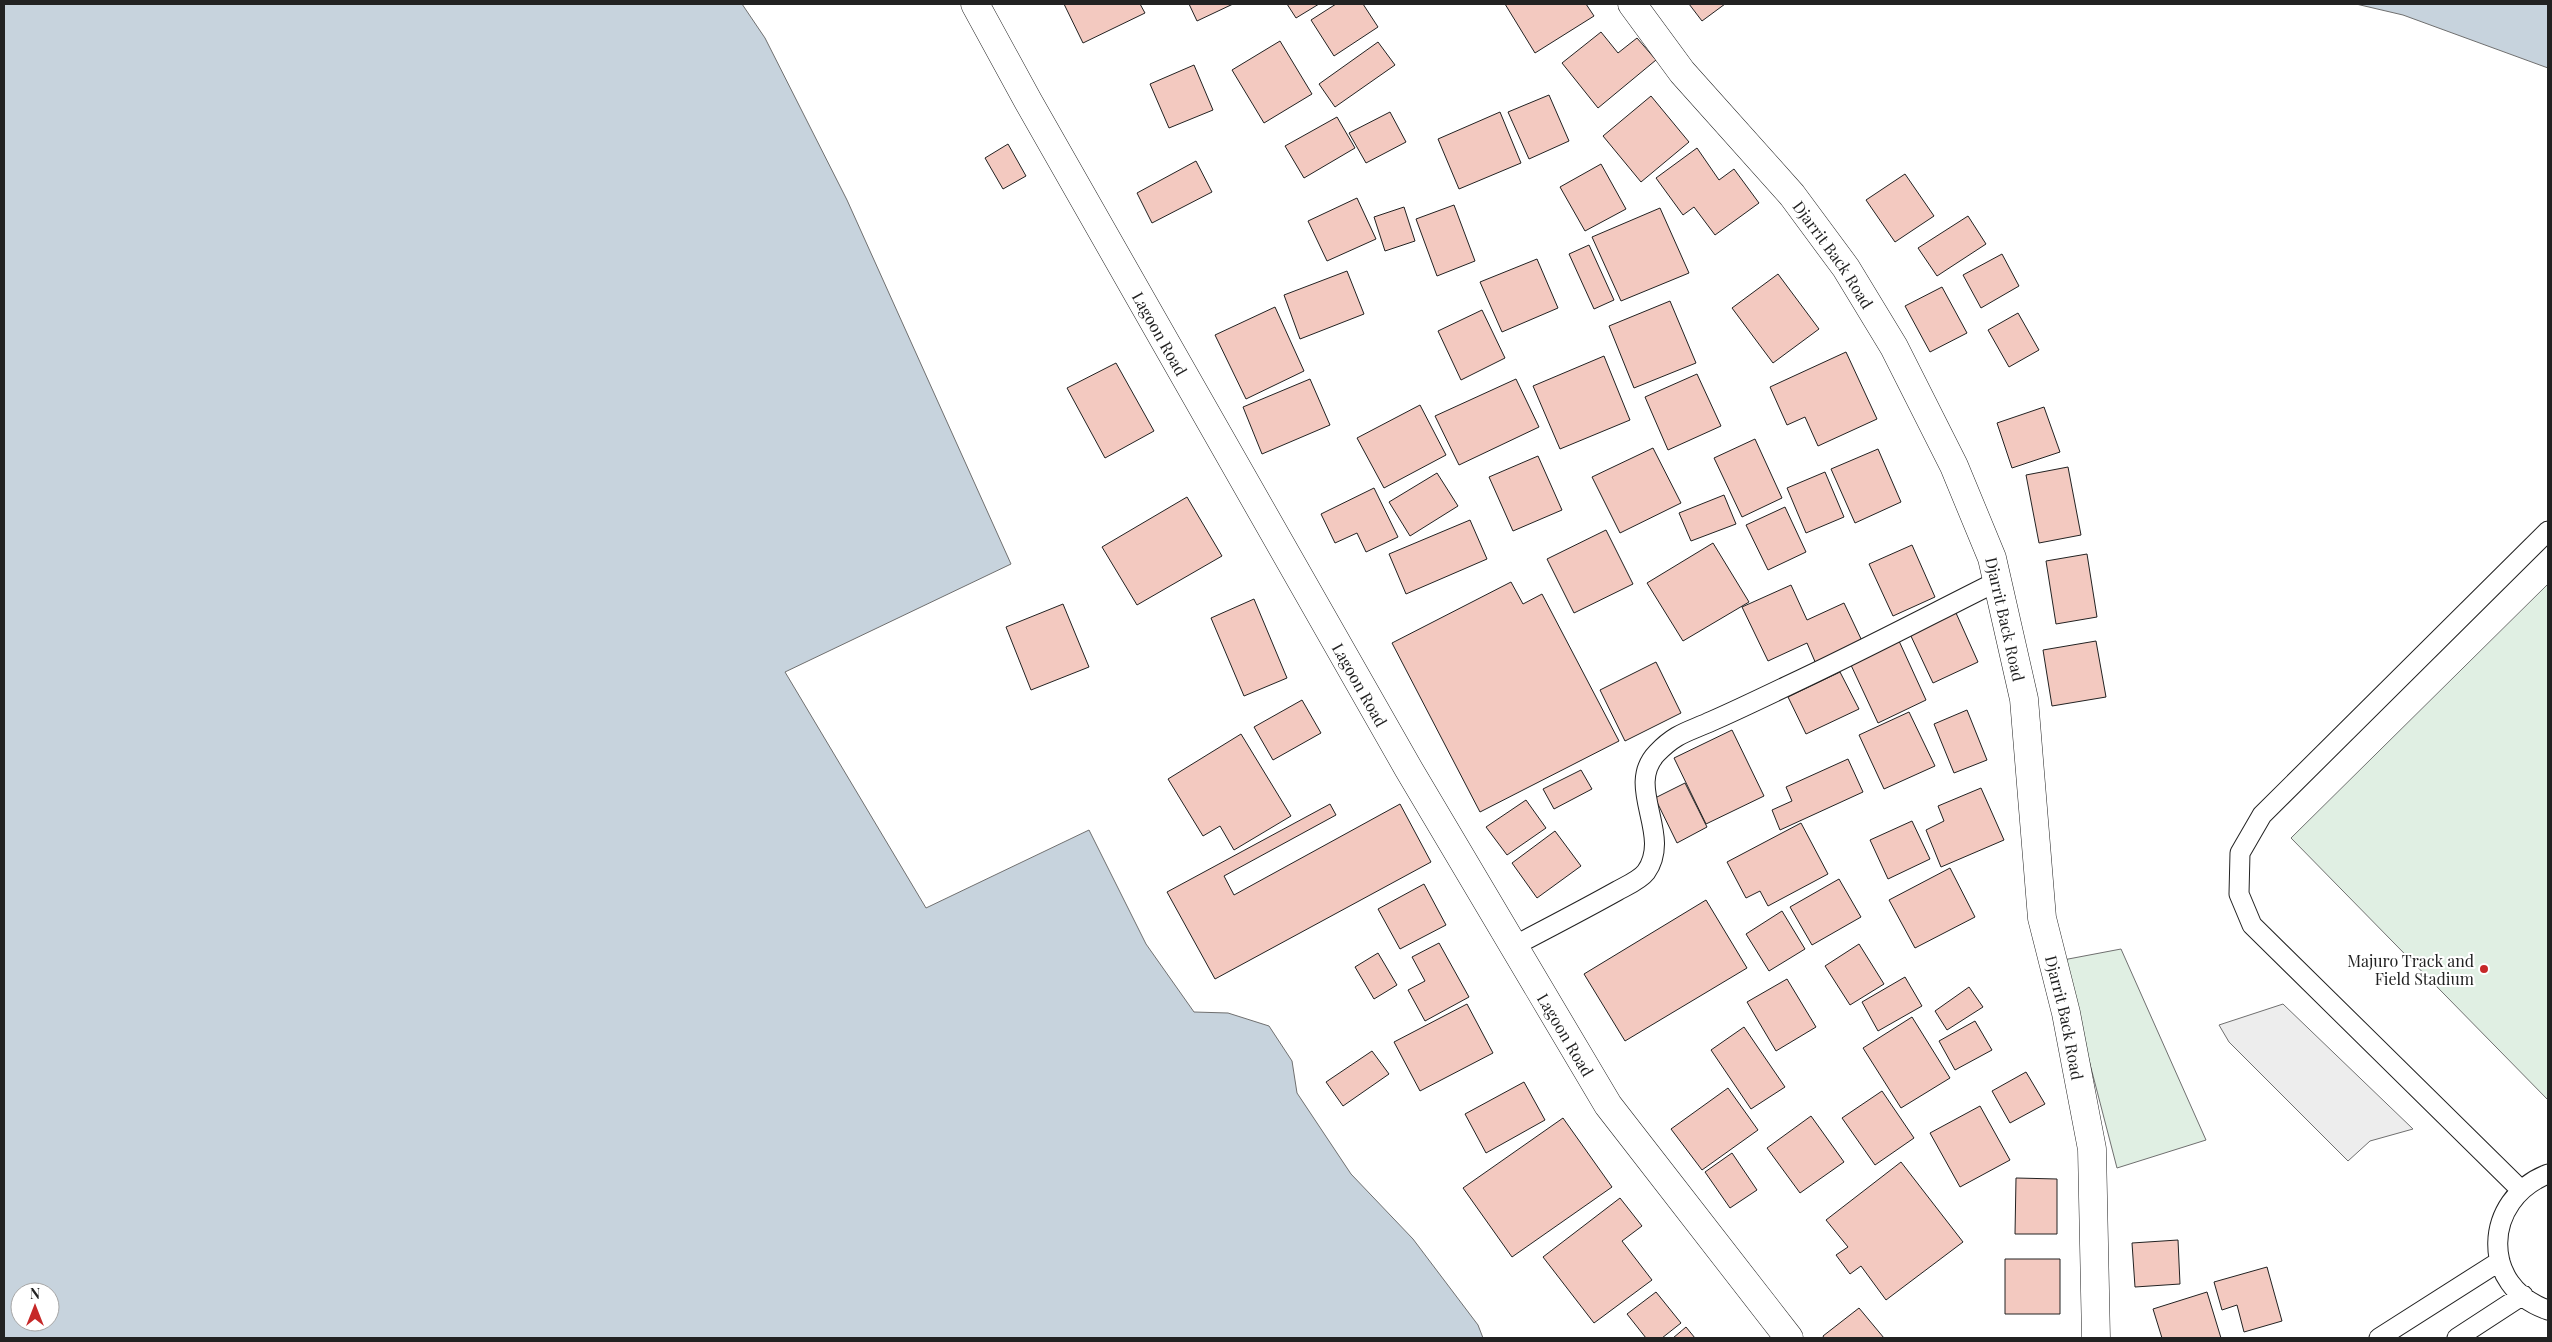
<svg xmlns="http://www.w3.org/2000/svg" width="2552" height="1342" font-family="'Playfair Display',serif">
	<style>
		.green { fill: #e0efe3; stroke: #6f6f6f }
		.parking { fill: #ededed; stroke: #6f6f6f }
		.water { fill: #c7d3dd; stroke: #6f6f6f; fill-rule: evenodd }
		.building { fill: #f3c9c0; stroke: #222 }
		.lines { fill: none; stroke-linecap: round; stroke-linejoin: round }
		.service-casing { stroke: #222; stroke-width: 21 }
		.minor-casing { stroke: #222; stroke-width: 29 }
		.primary-casing { stroke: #222; stroke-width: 29 }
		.service { stroke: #fff; stroke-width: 19 }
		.minor { stroke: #fff; stroke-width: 28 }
		.primary { stroke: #fff; stroke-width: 28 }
		.poi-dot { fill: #c62828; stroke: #fff; stroke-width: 2 }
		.labels { text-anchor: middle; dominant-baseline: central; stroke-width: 4; stroke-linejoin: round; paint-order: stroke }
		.street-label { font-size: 16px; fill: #222; stroke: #fff }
		.poi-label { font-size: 16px; fill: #222; stroke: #fff; text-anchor: end }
	</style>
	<rect width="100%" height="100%" fill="#fff"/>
	<path class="green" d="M2548,584V1100L2291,838Z
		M2121,949L2206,1140L2117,1168L2063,960Z"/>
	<path class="parking" d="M2283,1004L2413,1129L2370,1141L2348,1161L2229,1042L2219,1025Z"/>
	<path class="water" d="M4,4H742L765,38L847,200L1011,564L785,672L926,908L1089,830L1146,944L1194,1012L1228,1013L1269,1026L1292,1061L1297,1093L1351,1174L1413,1239L1478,1325L1483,1338H4ZM20,1292H50V1322H20Z
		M2356,4H2548V68L2403,15Z"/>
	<path class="building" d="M1064,4H1140L1145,13L1083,43Z
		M1189,4H1233L1197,21Z
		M1287,4H1319L1296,18Z
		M1336,4H1363L1378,27L1334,56L1311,20Z
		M1505,4H1586L1594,16L1535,53Z
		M1689,4H1725L1702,21Z
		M1601,32L1618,53L1637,38L1656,60L1598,108L1562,63Z
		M1280,41L1312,94L1264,123L1232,70Z
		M1378,42L1395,65L1335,107L1319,84Z
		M1194,65L1213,110L1169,128L1150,84Z
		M1549,95L1569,141L1529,159L1508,112Z
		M1651,96L1689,142L1641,182L1603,136Z
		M1390,112L1406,142L1366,163L1349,133Z
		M1500,112L1521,163L1459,189L1438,139Z
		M1337,117L1355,148L1304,178L1285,146Z
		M1008,144L1026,176L1003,189L985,158Z
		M1697,148L1719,180L1734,169L1759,203L1715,235L1694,207L1683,215L1656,178Z
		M1196,161L1212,192L1152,223L1137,193Z
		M1601,164L1626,209L1585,231L1560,187Z
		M1905,174L1934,216L1895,242L1866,200Z
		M1357,198L1376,239L1327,261L1308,221Z
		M1454,205L1475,261L1437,276L1416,219Z
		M1404,207L1415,241L1385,251L1374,217Z
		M1660,208L1689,273L1621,301L1592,237Z
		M1968,216L1986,244L1937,276L1918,248Z
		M1589,245L1614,300L1594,309L1569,254Z
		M2002,254L2019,286L1981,308L1963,275Z
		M1537,259L1558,308L1502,332L1480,282Z
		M1347,271L1364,314L1300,339L1284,295Z
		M1778,274L1819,329L1773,363L1732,308Z
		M1942,287L1967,333L1930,352L1905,306Z
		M1670,301L1696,363L1634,388L1609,326Z
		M1275,307L1304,371L1246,399L1215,335Z
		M1482,310L1505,358L1461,380L1438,331Z
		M2018,313L2039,350L2009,367L1988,330Z
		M1846,352L1877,419L1818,446L1805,417L1787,425L1770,387Z
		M1604,356L1630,420L1560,449L1533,386Z
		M1116,363L1154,431L1105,458L1067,388Z
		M1697,374L1721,426L1668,450L1645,397Z
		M1310,379L1330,425L1262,454L1243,407Z
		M1516,379L1539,427L1459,465L1435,416Z
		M1420,405L1446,455L1384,488L1357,438Z
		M2044,407L2060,452L2012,468L1997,423Z
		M1755,439L1782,498L1742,517L1714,458Z
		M1653,448L1681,503L1620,533L1592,477Z
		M1878,449L1901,502L1855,523L1831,469Z
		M1538,456L1562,510L1513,531L1489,477Z
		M2068,467L2081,535L2039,543L2026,475Z
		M1825,472L1844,517L1806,533L1787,488Z
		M1437,473L1458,506L1410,536L1389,502Z
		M1374,488L1398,537L1366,552L1357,533L1335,543L1321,514Z
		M1724,495L1736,524L1691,541L1679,513Z
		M1187,497L1222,556L1137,605L1102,547Z
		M1785,507L1806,552L1768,570L1746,525Z
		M1470,520L1487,559L1406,594L1389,554Z
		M1606,530L1633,584L1574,613L1547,559Z
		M1713,543L1749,602L1683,641L1647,583Z
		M1912,545L1935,597L1893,616L1869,564Z
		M2087,554L2097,617L2056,624L2046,561Z
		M1511,582L1523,604L1542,594L1619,741L1480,812L1392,643Z
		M1791,585L1807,620L1844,603L1863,643L1816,664L1807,643L1768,661L1742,607Z
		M1254,599L1287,678L1244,696L1211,618Z
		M1063,604L1089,667L1031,690L1006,627Z
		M1956,613L1978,662L1933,683L1910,634Z
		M1899,641L1926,700L1878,723L1850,663Z
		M2096,641L2106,697L2052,706L2043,650Z
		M1656,662L1681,713L1625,741L1600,690Z
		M1840,672L1859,709L1806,734L1788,697Z
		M1302,700L1321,733L1273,760L1254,727Z
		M1967,710L1987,760L1954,773L1934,724Z
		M1909,712L1935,766L1884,789L1859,735Z
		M1732,730L1764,796L1706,824L1674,758Z
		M1241,734L1291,816L1234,850L1220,826L1203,836L1168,779Z
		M1848,759L1863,792L1780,830L1772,810L1792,801L1786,787Z
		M1581,770L1592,789L1554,809L1543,789Z
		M1685,783L1707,827L1677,843L1655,798Z
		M1981,788L2004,840L1941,867L1926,830L1944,821L1938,806Z
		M1526,800L1546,828L1507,855L1486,827Z
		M1330,804L1336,815L1224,876L1234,895L1400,804L1431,862L1215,979L1167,892Z
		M1912,821L1930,859L1888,879L1870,840Z
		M1801,823L1828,874L1768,906L1760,891L1746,898L1727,862Z
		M1555,831L1581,866L1537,898L1512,863Z
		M1950,868L1975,917L1915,948L1889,900Z
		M1839,879L1861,917L1812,945L1790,907Z
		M1424,884L1446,925L1400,949L1378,909Z
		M1706,900L1747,968L1625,1041L1584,974Z
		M1782,911L1805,949L1769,971L1746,934Z
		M1439,943L1469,997L1425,1021L1408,990L1425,981L1412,957Z
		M1859,944L1884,984L1850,1005L1825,966Z
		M1378,953L1397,985L1374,999L1355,967Z
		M1905,977L1922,1006L1878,1031L1862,1002Z
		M1787,979L1816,1027L1776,1051L1747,1002Z
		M1969,987L1983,1007L1947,1030L1935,1011Z
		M1467,1004L1493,1053L1420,1091L1394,1042Z
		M1912,1017L1950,1078L1901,1108L1863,1048Z
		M1975,1021L1992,1050L1955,1070L1939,1041Z
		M1744,1027L1785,1087L1751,1109L1711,1050Z
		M1372,1051L1389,1074L1343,1106L1326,1082Z
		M2026,1072L2045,1104L2010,1123L1992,1091Z
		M1524,1082L1545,1120L1486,1153L1465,1114Z
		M1728,1088L1758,1130L1702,1170L1671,1129Z
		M1882,1091L1914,1138L1875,1165L1842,1118Z
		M1980,1106L2010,1160L1960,1187L1930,1133Z
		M1811,1116L1844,1162L1800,1193L1767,1148Z
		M1563,1118L1612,1187L1512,1257L1463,1188Z
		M1732,1153L1757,1190L1730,1208L1705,1172Z
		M1901,1162L1963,1242L1886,1300L1861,1266L1850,1274L1836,1255L1848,1247L1826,1220Z
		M2016,1178L2057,1179V1234H2015Z
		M1620,1198L1642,1226L1622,1241L1652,1280L1594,1323L1543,1257Z
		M2178,1240L2180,1284L2135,1287L2132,1243Z
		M2005,1259H2060V1314H2005Z
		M2267,1267L2282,1321L2244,1332L2237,1305L2222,1310L2214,1282Z
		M1656,1292L1681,1323L1662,1338H1646L1627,1314Z
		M2207,1292L2221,1338H2162L2153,1309Z
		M1859,1308L1884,1338H1824L1823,1336Z
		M1686,1327L1695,1338H1673Z"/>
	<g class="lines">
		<g class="service-casing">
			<path id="service" d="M1514,946C1548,928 1583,910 1617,891C1626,886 1640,880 1646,872C1673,834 1624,787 1657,753C1676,733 1688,732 1712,721C1737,710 1762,698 1787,686C1858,653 1928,616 1998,581
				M2548,1174C2483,1199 2479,1287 2548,1310
				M2521,1190L2252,925L2239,894L2240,853L2262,815L2548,531
				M2379,1338L2500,1261
				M2457,1338L2523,1295"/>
		</g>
		<g class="minor-casing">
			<g id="minor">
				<path id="s1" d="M1632,4L1682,72L1792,195L1846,268L1894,347L1954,466L1992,558L2024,699L2042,918L2066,1013L2092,1149L2096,1338"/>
			</g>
		</g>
		<g class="primary-casing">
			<g id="primary">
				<path id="s2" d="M975,4L1028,101L1408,768L1608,1105L1789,1338"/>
			</g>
		</g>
		<use href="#service" class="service"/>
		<use href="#minor" class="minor"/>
		<use href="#primary" class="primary"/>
	</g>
	<circle class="poi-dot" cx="2484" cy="969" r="5"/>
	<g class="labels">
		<g class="street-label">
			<text stroke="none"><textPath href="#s1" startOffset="322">Djarrit Back Road</textPath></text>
			<text stroke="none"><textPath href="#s2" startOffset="378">Lagoon Road</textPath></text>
			<text stroke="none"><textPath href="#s1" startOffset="728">Djarrit Back Road</textPath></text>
			<text stroke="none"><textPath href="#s2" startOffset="782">Lagoon Road</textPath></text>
			<text stroke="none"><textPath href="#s1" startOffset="1132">Djarrit Back Road</textPath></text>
			<text stroke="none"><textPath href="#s2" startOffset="1188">Lagoon Road</textPath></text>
		</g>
		<g class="poi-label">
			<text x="2474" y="960">Majuro Track and<tspan x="2474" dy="18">Field Stadium</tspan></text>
		</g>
	</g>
	<rect width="2552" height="1342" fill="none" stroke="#222222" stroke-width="10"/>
	<g transform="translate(35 1307)"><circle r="24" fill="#ffffff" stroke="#a7a7a7"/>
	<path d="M0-4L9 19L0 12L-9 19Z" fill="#c62828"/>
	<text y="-8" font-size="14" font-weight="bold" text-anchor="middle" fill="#222222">N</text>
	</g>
</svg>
